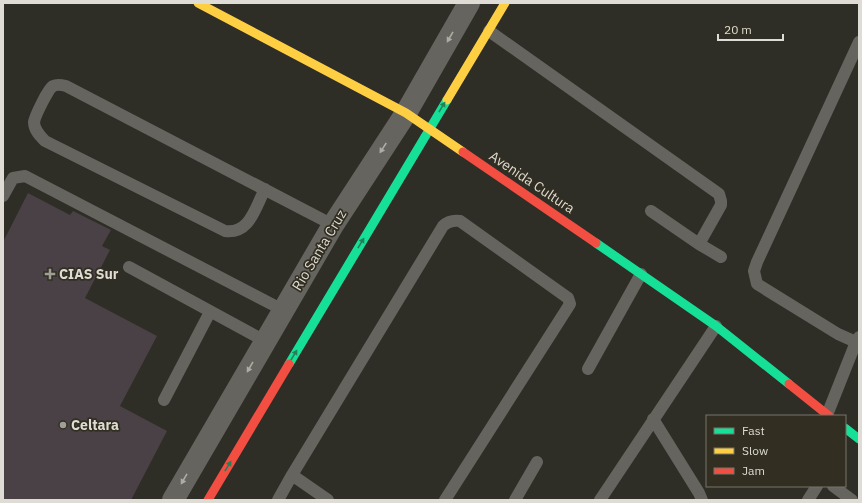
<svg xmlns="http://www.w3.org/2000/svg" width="862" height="503" font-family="'IBM Plex Sans',sans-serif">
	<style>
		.building { fill: #4a4146 }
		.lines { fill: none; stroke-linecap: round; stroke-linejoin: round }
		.lane { stroke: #65645f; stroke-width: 12 }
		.street { stroke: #65645f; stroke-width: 22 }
		.fast { stroke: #16e098; stroke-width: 9 }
		.slow { stroke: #ffcf43; stroke-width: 9 }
		.jam { stroke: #f24e42; stroke-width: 9 }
		.oneway { fill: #aeaca5 }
		.oneway2 { fill: #257f57 }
		.poi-dot { fill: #a09f97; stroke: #322f22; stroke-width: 1.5 }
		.labels { text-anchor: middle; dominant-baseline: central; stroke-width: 3.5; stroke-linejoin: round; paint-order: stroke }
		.street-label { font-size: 14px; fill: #dedcd4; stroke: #322f22 }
		.poi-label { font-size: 14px; font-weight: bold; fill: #dedcd4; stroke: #322f22; text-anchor: start }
	</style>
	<rect width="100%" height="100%" fill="#2e2d26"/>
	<path class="building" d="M28,193L70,215L73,211L111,230L102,246L110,250L85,298L157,336L120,406L167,431L131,500H3V242Z"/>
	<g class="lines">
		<path class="lane" d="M489,31L719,194L721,201V205L699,244
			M859,42L757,262L754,271L757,284L838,334L856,342L859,337
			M265,189C255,208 250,234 225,231L45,141C40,136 34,130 34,122C35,116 48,89 53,86C57,84 62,85 66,86L333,225
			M3,196L13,178L25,176L283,310
			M651,211L699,244L721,257
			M129,267L265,341
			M588,369L641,274
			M164,400L210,312
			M827,415L856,342
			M653,419L699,493L702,500
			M833,486L852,500
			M278,500L292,475
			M328,500L292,475L443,226C448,221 453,220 460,221L568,298L570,304L445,500
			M515,500L537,462
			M600,500L716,326
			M808,500L817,486"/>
		<path class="street" d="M173,500L333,225L406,113L469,3"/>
		<path class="fast" d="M596,243L716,326L789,384
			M289,364L447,100
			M845,428L859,439"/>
		<path class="slow" d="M198,3L406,113L463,152
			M447,100L505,3"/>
		<path class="jam" d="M463,152L596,243
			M789,384L829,416
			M208,500L289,364"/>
	</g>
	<defs><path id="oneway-solid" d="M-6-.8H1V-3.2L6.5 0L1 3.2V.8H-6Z"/></defs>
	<g class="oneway">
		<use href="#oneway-solid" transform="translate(450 37) rotate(120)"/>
		<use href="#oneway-solid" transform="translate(383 148) rotate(123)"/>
		<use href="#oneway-solid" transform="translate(250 367) rotate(120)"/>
		<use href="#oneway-solid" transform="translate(184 479) rotate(120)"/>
	</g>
	<g class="oneway2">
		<use href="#oneway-solid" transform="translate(442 107) rotate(-59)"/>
		<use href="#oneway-solid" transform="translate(361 243) rotate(-59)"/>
		<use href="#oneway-solid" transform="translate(294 355) rotate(-59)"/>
		<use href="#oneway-solid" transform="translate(228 466) rotate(-59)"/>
	</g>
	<g class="poi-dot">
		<path d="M48 268h4v4h4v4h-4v4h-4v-4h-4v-4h4z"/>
		<circle cx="63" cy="425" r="4"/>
	</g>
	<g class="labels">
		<g class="street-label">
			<text transform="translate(532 182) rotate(34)">Avenida Cultura</text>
			<text transform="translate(319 250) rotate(-59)">Rio Santa Cruz</text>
		</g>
		<g class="poi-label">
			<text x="59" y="274">CIAS Sur</text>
			<text x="71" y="425">Celtara</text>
		</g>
	</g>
	<rect width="862" height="503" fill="none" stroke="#dedcd4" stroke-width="8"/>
	<rect x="706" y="415" width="140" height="72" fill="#322f22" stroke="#777469"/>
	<rect x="714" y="428" width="20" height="6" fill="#16e098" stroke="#777469"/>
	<text x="742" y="435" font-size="12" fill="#dedcd4">Fast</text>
	<rect x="714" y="448" width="20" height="6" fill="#ffcf43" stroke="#777469"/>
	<text x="742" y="455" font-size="12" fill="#dedcd4">Slow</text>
	<rect x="714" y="468" width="20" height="6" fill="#f24e42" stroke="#777469"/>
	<text x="742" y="475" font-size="12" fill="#dedcd4">Jam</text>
	<path d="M718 34v6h65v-6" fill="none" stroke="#dedcd4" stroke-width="2"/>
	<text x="724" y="34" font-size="12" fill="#dedcd4" stroke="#322f22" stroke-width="3" paint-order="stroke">20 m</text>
</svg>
